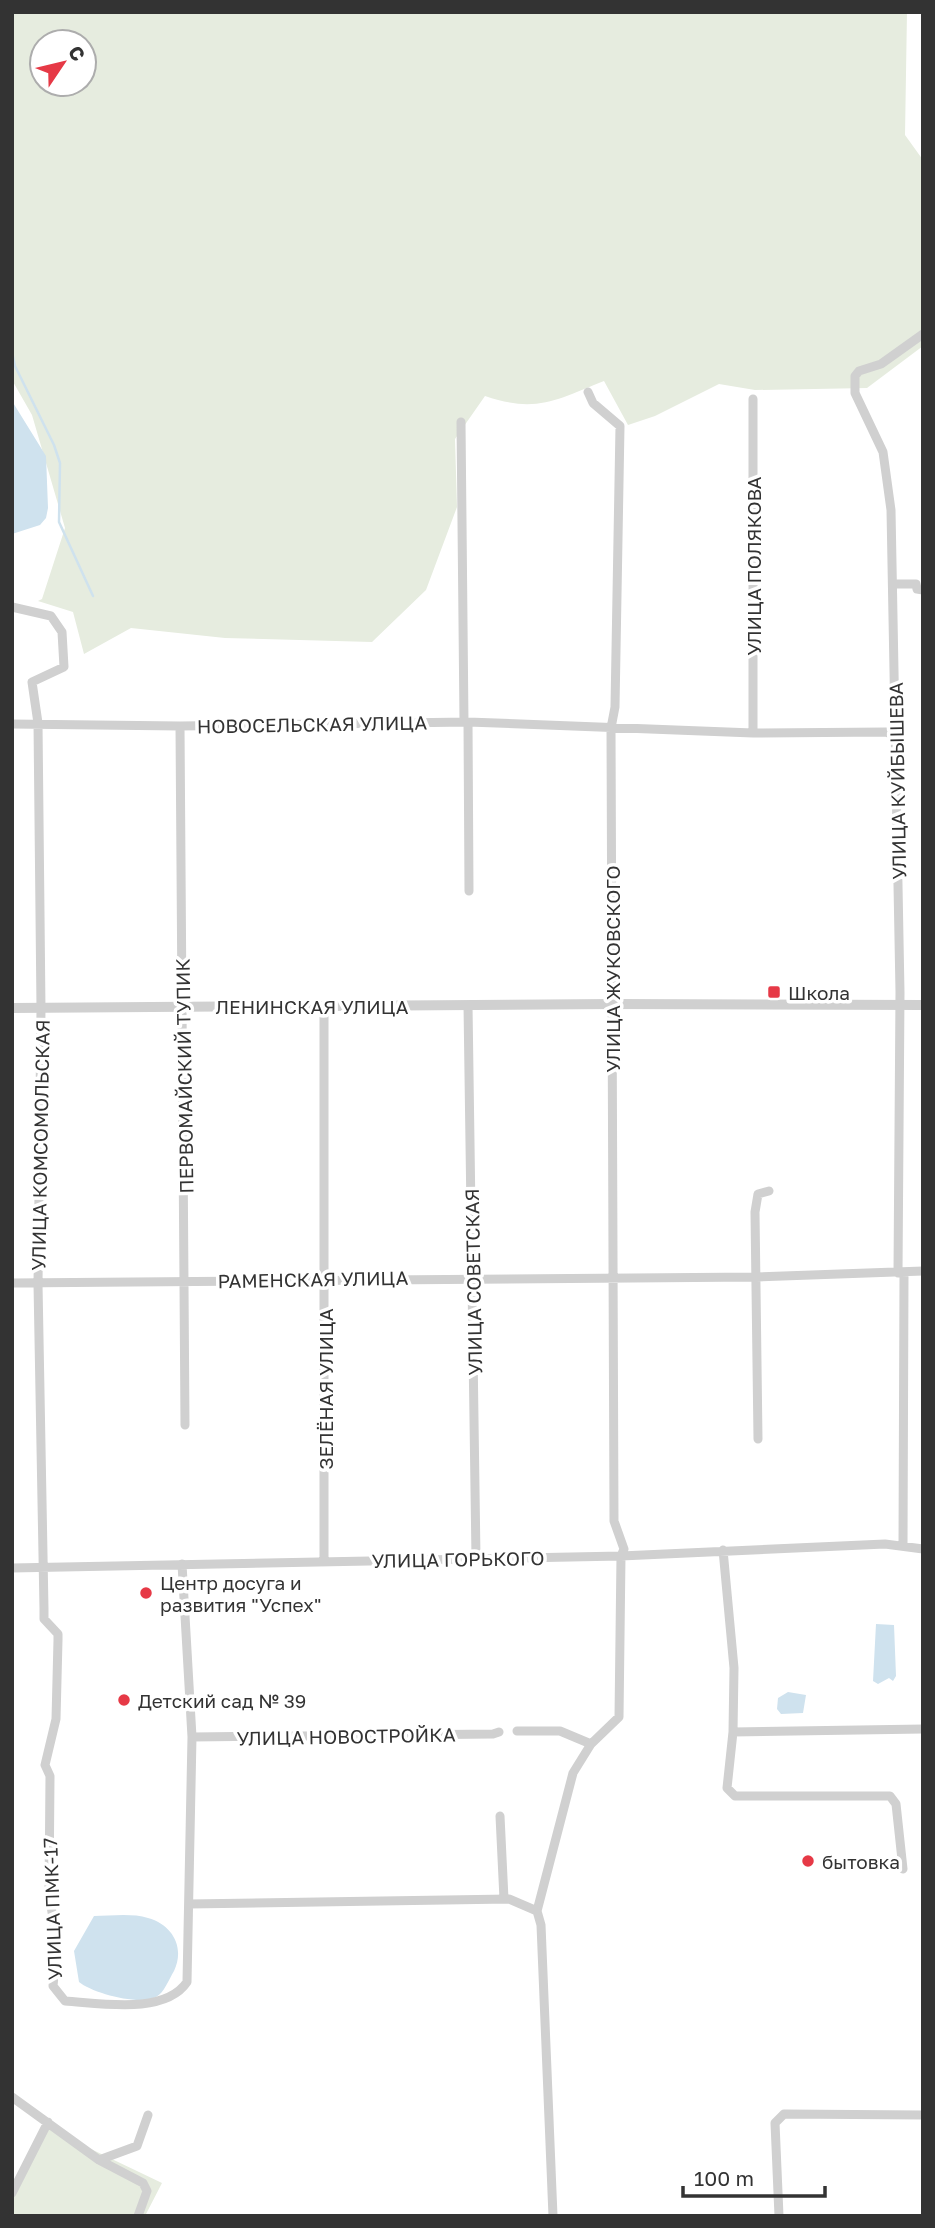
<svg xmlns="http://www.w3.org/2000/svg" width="935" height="2228" font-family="'Golos Text',sans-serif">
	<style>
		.green { fill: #e6ecdf; fill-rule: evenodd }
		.water { fill: #cfe2ee }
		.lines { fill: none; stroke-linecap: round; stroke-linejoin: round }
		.stream { stroke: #cfe2ee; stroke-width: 2.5 }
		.minor { stroke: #d0d0d0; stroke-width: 9 }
		.tertiary { stroke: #d0d0d0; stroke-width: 10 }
		.poi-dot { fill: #e63946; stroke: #fff; stroke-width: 2.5 }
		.labels { text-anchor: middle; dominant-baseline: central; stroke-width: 7; stroke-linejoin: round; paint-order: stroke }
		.street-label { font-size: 19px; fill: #333; stroke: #fff }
		.poi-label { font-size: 19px; fill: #333; stroke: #fff; text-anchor: start }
	</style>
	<rect width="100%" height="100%" fill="#fff"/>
	<path class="green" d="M12,12H907L905,135L923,160V346L867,388L755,390L719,384L655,416L628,425L604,381C558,399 537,414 485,396L455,439L457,507L426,590L372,642L225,638L131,628L84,654L73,612L38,601L42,599L65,528L32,415L12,380ZM42,42H84V84H42Z
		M47,2128L162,2183L145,2216H12V2192Z"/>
	<path class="water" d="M12,401L46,456L48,508L46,518L40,525L12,534Z
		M876,1624L894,1625L896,1676L893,1681L889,1678L878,1684L873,1681Z
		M788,1692L806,1695L803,1713L781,1714L777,1709L778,1698Z
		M94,1916C110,1916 132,1913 148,1918C173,1925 185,1948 174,1971C169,1979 164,1993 156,1997C140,2006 92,1993 79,1982L74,1951Z"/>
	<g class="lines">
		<path class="stream" d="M12,352L15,366L54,445L60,463L59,522L93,596"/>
		<path class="minor" d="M461,422L464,722
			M893,584H916L917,589L923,590
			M12,607L51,616L62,632L64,667L32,682L38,723L41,1009L38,1284L44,1609V1619L58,1634V1640L56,1719L45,1765L50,1776L49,1893L57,1944L53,1986L65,2001C100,2003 165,2015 187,1982L192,1737L182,1564
			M468,722L469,891
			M12,724L180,726L468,722L753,733L886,732L896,736
			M180,726L185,1425
			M753,733V399
			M468,1005L476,1558
			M898,1273L900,992L891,510L883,452L855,393V376L859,371L881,364L923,334
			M12,1283L756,1277L923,1271
			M758,1439L755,1212L758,1194L769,1191
			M903,1546L904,1273
			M723,1550L734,1668L733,1732L727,1788L735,1796H890L896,1804L903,1869
			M324,1562V1006
			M12,1568L621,1556L885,1544L923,1549
			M517,1731H560L591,1744
			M733,1732L923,1729
			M192,1737L493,1734L499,1732
			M500,1816L504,1899
			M189,1904L509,1899L537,1911
			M12,2097L99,2160L143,2183L147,2191L138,2216
			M99,2160L137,2146L148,2115
			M12,2193L48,2122
			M553,2216L541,1925L537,1911L573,1773L591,1744L619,1717L621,1556L624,1549L614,1521L611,728L615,707L620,426L593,403L588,392
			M779,2216L775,2123L784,2114L923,2115"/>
		<path class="tertiary" d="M12,1008L612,1004L923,1005"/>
	</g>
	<g class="poi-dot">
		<rect x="767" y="985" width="14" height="14" rx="3.5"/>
		<circle cx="146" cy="1593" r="7"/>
		<circle cx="124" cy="1700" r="7"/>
		<circle cx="808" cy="1861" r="7"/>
	</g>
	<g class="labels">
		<g class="street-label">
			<text transform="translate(753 566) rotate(-90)">УЛИЦА ПОЛЯКОВА</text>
			<text transform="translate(312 724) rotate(-1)">НОВОСЕЛЬСКАЯ УЛИЦА</text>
			<text transform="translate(897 781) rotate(-91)">УЛИЦА КУЙБЫШЕВА</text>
			<text transform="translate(612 969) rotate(-90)">УЛИЦА ЖУКОВСКОГО</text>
			<text x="312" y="1006">ЛЕНИНСКАЯ УЛИЦА</text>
			<text transform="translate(184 1076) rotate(-91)">ПЕРВОМАЙСКИЙ ТУПИК</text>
			<text transform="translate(40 1145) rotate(-89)">УЛИЦА КОМСОМОЛЬСКАЯ</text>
			<text transform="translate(313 1279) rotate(-1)">РАМЕНСКАЯ УЛИЦА</text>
			<text transform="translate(473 1282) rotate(-91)">УЛИЦА СОВЕТСКАЯ</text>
			<text transform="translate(325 1389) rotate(-90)">ЗЕЛЁНАЯ УЛИЦА</text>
			<text transform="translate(458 1559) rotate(-1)">УЛИЦА ГОРЬКОГО</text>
			<text transform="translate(346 1736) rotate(-1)">УЛИЦА НОВОСТРОЙКА</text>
			<text transform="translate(52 1909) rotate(-92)">УЛИЦА ПМК-17</text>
		</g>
		<g class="poi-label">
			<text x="788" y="992">Школа</text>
			<text x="160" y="1582">Центр досуга и<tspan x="160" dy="22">развития "Успех"</tspan></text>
			<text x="138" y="1700">Детский сад № 39</text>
			<text x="822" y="1861">бытовка</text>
		</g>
	</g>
	<rect width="935" height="2228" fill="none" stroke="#333333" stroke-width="28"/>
	<g transform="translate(63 63) rotate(55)"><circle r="33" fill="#ffffff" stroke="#adadad" stroke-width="2"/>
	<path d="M0-5L12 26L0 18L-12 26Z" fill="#e63946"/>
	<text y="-10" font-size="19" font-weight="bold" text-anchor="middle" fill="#333333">С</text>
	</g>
	<path d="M683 2186v10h142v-10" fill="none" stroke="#333333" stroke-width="3.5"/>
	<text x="694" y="2186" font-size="21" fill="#333333" stroke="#ffffff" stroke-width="5" paint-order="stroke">100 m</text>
</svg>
